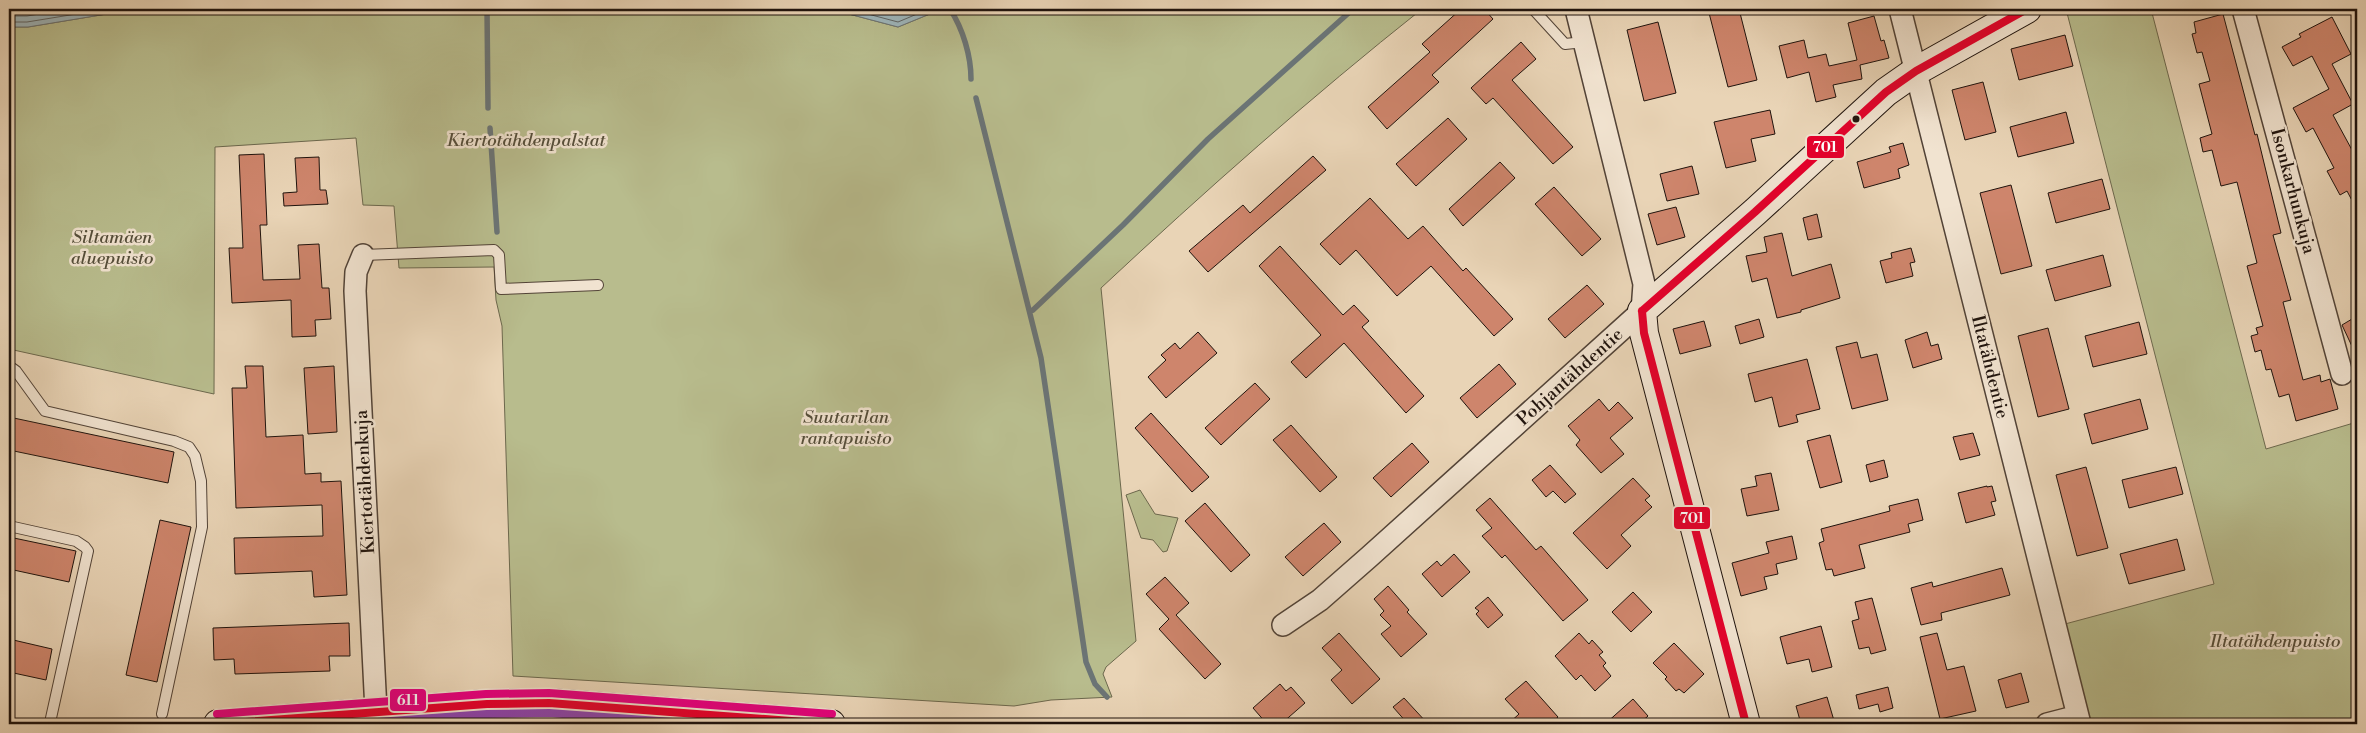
<svg xmlns="http://www.w3.org/2000/svg" width="2366" height="733" font-family="'Libre Bodoni',serif">
	<style>
		.green { fill: #b8bc8d; stroke: #6c684d }
		.water { fill: #9db5ba; stroke: #6b7475 }
		.lines { fill: none; stroke-linecap: round; stroke-linejoin: round }
		.shore { stroke: #5e6464; stroke-width: 1 }
		.stream { stroke: #6b7475; stroke-width: 5.5 }
		.building { fill: #ce856c; stroke: #1f130d }
		.lane-casing { stroke: #524337; stroke-width: 12 }
		.street-casing { stroke: #524337; stroke-width: 24 }
		.secondary-casing { stroke: #1f130d; stroke-width: 30 }
		.lane { stroke: #f1e3d0; stroke-width: 10 }
		.street { stroke: #f1e3d0; stroke-width: 21 }
		.secondary { stroke: #f1e3d0; stroke-width: 28 }
		.bus-1-casing { stroke: #f1e3d0; stroke-width: 11 }
		.bus-2-casing { stroke: #f1e3d0; stroke-width: 11 }
		.bus-3-casing { stroke: #f1e3d0; stroke-width: 11 }
		.bus-1 { stroke: #e4002b; stroke-width: 8 }
		.bus-2 { stroke: #8e44ad; stroke-width: 8 }
		.bus-3 { stroke: #e5007d; stroke-width: 8 }
		.bus-dot { fill: #1f130d; stroke: #f1e3d0; stroke-width: 2 }
		.labels { text-anchor: middle; dominant-baseline: central; stroke-width: 5; stroke-linejoin: round; paint-order: stroke }
		.park-label { font-size: 18px; font-style: italic; fill: #554e3a; stroke: #f1e3d0 }
		.street-label { font-size: 18px; fill: #1f130d; stroke: #f1e3d0 }
		.line-badge { stroke: #f1e3d0; stroke-width: 2 }
		.badge-label { font-size: 14px; text-anchor: middle; font-weight: bold; fill: #fff }
	</style>
	<rect width="100%" height="100%" fill="#e9d4b6"/>
	<filter id="stains"><feTurbulence type="fractalNoise" baseFrequency=".004" numOctaves="4"/><feColorMatrix values="0 0 0 0 .2 0 0 0 0 .09 0 0 0 0 .02 0 0 0 .5 -.17"/></filter>
	<radialGradient id="worn" r=".72"><stop offset=".6" stop-color="#630" stop-opacity="0"/><stop offset="1" stop-color="#630" stop-opacity=".3"/></radialGradient>
	<path class="green" d="M137,9H830L898,27L942,9H1422C1311,97 1205,191 1101,288L1136,641L1106,667L1103,674L1112,697L1051,700L1014,706L513,676L502,326L496,300L494,267L399,268L394,206L363,205L356,138L215,147L214,394L9,349V27H28Z
		M2066,9H2151L2266,449L2357,422V724H2091L2065,624L2214,584Z
		M1140,490L1155,514L1178,518L1167,551L1163,552L1153,540L1141,538L1126,495Z"/>
	<path class="water" d="M9,9H137L28,27H9Z
		M830,9H942L898,27Z"/>
	<g class="lines">
		<path class="shore" d="M849,9L898,22L929,9
			M9,16H27L70,9
			M9,22H27L107,9"/>
		<path class="stream" d="M487,9L488,108
			M950,9C963,29 971,56 971,79
			M976,98L1041,358L1086,662L1095,684L1107,697
			M490,128L497,232
			M1033,310L1123,225L1208,139L1353,9"/>
	</g>
	<path class="building" d="M1461,9H1484L1493,19L1432,75L1439,82L1387,129L1368,107L1430,52L1422,44Z
		M1708,9H1739L1757,80L1728,87Z
		M2223,14L2255,135L2257,134L2281,233L2273,235L2291,300L2283,302L2303,380L2320,375L2321,382L2330,379L2338,409L2296,421L2289,394L2279,397L2271,369L2266,370L2261,350L2255,352L2251,336L2258,334L2256,328L2263,326L2247,266L2257,263L2237,182L2221,186L2212,150L2203,152L2200,138L2212,134L2199,84L2210,81L2202,52L2197,53L2192,34L2196,33L2194,22Z
		M1874,16L1881,41L1884,40L1889,58L1860,65L1862,79L1833,85L1836,97L1816,102L1809,72L1787,78L1779,46L1804,40L1808,58L1826,54L1829,66L1857,60L1848,23Z
		M2332,17L2351,54L2332,64L2353,104L2333,115L2352,150L2357,147V210L2347,191L2340,195L2327,171L2334,168L2313,128L2306,132L2293,108L2329,89L2312,56L2293,66L2282,47L2301,37L2299,34Z
		M1658,22L1676,93L1644,101L1627,30Z
		M2065,35L2073,66L2019,80L2011,49Z
		M1521,42L1536,59L1512,80L1573,147L1553,164L1493,98L1486,104L1471,88Z
		M1983,82L1996,132L1965,140L1952,90Z
		M1770,110L1775,134L1751,139L1756,161L1726,168L1714,122Z
		M2066,112L2074,143L2018,157L2010,127Z
		M1448,118L1467,139L1416,186L1396,164Z
		M1903,143L1909,165L1898,169L1900,178L1864,188L1857,162L1891,152L1889,147Z
		M264,154L267,225H260L263,280L300,279L298,245L319,244L322,288H329L331,319L315,320L316,336L292,337L291,300L232,303L229,248H243L239,155Z
		M1313,156L1326,170L1208,272L1189,251L1243,205L1250,213Z
		M319,157L320,190H326L328,204L284,206L283,193L297,192L295,158Z
		M1500,162L1515,178L1463,226L1449,209Z
		M1692,166L1699,194L1667,201L1660,174Z
		M2102,179L2110,209L2056,223L2048,193Z
		M2011,185L2032,266L2001,274L1980,193Z
		M1554,187L1601,239L1582,256L1535,204Z
		M1370,198L1408,239L1423,226L1463,271L1466,268L1513,319L1494,336L1431,266L1397,296L1356,250L1340,265L1320,244Z
		M1676,207L1685,237L1657,245L1648,214Z
		M1817,214L1822,237L1808,240L1803,218Z
		M1782,233L1792,276L1831,264L1840,298L1801,310V312L1777,318L1767,278L1752,282L1746,256L1767,252L1764,237Z
		M1280,246L1343,315L1354,305L1369,321L1362,327L1424,396L1406,413L1344,343L1306,378L1291,362L1321,335L1259,266Z
		M1911,248L1915,262L1910,263L1913,276L1886,283L1880,261L1892,258L1891,253Z
		M2103,255L2111,286L2055,301L2046,270Z
		M1587,285L1604,304L1565,338L1548,319Z
		M2357,316V357L2342,325Z
		M1759,319L1764,337L1740,344L1735,326Z
		M1704,321L1711,346L1680,354L1673,329Z
		M2139,322L2147,354L2093,367L2085,336Z
		M2048,328L2069,409L2038,417L2018,336Z
		M1198,332L1217,353L1166,398L1148,377L1166,360L1161,355L1175,343L1180,349Z
		M1927,332L1931,346L1938,344L1942,359L1913,368L1905,340Z
		M1857,342L1861,358L1877,354L1888,400L1852,409L1836,347Z
		M1807,359L1820,409L1796,415L1798,422L1779,427L1772,397L1755,402L1748,374Z
		M1499,364L1516,384L1477,418L1460,398Z
		M245,366H263L266,437L303,435L305,474L321,473V482L341,481L347,595L314,597L312,571L235,574L234,538L323,536L322,505L236,508L232,388H247Z
		M334,366L337,432L308,434L304,368Z
		M1255,383L1270,399L1221,445L1205,428Z
		M1599,399L1609,411L1618,402L1633,418L1610,438L1624,454L1601,473L1576,445L1580,440L1568,426Z
		M2140,399L2148,429L2092,444L2084,414Z
		M1151,413L1209,477L1192,492L1135,428Z
		M9,417L174,452L168,483L9,450Z
		M1291,425L1337,477L1320,492L1273,440Z
		M1973,433L1980,455L1960,460L1953,437Z
		M1830,435L1842,482L1820,488L1807,441Z
		M1412,443L1429,462L1391,497L1373,478Z
		M1884,460L1888,477L1870,482L1866,465Z
		M1550,465L1576,494L1565,503L1553,491L1546,497L1532,480Z
		M2086,467L2108,548L2077,556L2056,475Z
		M2176,467L2183,494L2129,508L2122,480Z
		M1771,473L1779,510L1747,516L1741,489L1757,486L1755,476Z
		M1633,478L1650,496L1645,500L1652,507L1621,535L1631,546L1607,569L1573,533Z
		M1987,486V487L1992,486L1996,501L1991,502L1995,515L1966,523L1958,493Z
		M1490,498L1536,550L1541,546L1588,600L1563,621L1505,555L1502,558L1482,536L1492,528L1476,510Z
		M1918,499L1923,520L1908,524L1910,532L1859,545L1865,568L1834,576L1832,569L1826,570L1819,543L1824,541L1821,529L1890,511L1889,506Z
		M1205,503L1250,555L1231,572L1185,521Z
		M160,520L191,527L157,682L126,675Z
		M1324,523L1341,542L1303,576L1285,557Z
		M1792,536L1797,559L1776,564L1778,574L1764,577L1767,589L1741,596L1732,563L1769,553L1766,542Z
		M9,537L76,551L69,582L9,569Z
		M2177,539L2185,570L2129,584L2120,554Z
		M1454,554L1470,572L1442,597L1422,574L1437,561L1441,566Z
		M2002,568L2010,595L1941,613L1942,620L1921,625L1911,588L1932,582L1933,587Z
		M1165,577L1189,603L1176,615L1221,664L1205,679L1159,629L1169,619L1146,594Z
		M1388,586L1409,610L1407,612L1427,634L1401,657L1381,634L1391,626L1380,615L1384,611L1374,599Z
		M1633,592L1652,612L1631,632L1612,612Z
		M1488,597L1503,615L1488,628L1476,614L1479,611L1475,608Z
		M1872,598L1886,650L1871,654L1869,647L1859,649L1852,621L1859,619L1855,602Z
		M349,623L350,656H329L330,671L235,674L234,659L214,660L213,628Z
		M1821,626L1832,667L1812,672L1809,659L1787,664L1780,637Z
		M1339,633L1380,679L1352,704L1331,680L1342,670L1322,648Z
		M1579,633L1589,644L1592,640L1603,652L1599,655L1606,663L1603,666L1611,676L1595,691L1581,675L1576,680L1555,656Z
		M1937,633L1947,670L1964,666L1976,711L1940,719L1920,637Z
		M9,639L52,649L46,680L9,672Z
		M1674,643L1704,674L1684,693L1679,689L1676,691L1665,679L1667,677L1653,663Z
		M2021,673L2029,702L2006,708L1998,680Z
		M1526,681L1558,717L1550,724H1508L1519,714L1505,699Z
		M1280,684L1286,691L1291,687L1305,703L1281,724H1267L1253,708Z
		M1888,687L1893,708L1880,712L1878,704L1859,709L1856,695Z
		M1827,697L1835,724H1801L1796,706Z
		M1404,698L1428,724H1408L1393,707Z
		M1633,699L1648,716L1639,724H1605Z"/>
	<g class="lines">
		<g class="lane-casing">
			<path id="lane" d="M1533,9L1565,44L1584,42
				M363,255L494,250L499,255L501,289L598,285
				M9,366L16,371L45,411L174,441L189,447L195,456L201,481L202,527L162,714
				M9,526L76,541L85,547L88,551L51,718"/>
		</g>
		<g class="street-casing">
			<path id="street" d="M1900,9L2080,724
				M2243,9L2342,374
				M363,255L356,272L355,291L376,711
				M1283,625L1320,600L1369,557L1642,311L1644,284L1576,9
				M544,724L549,703
				M2047,724L2078,716"/>
		</g>
		<g class="secondary-casing">
			<path id="secondary" d="M218,724L487,704L549,703L831,724
				M1746,724L1644,333L1642,311L1755,212L1886,92L1916,71L2027,9"/>
		</g>
		<use href="#lane" class="lane"/>
		<use href="#street" class="street"/>
		<use href="#secondary" class="secondary"/>
		<g class="bus-1-casing">
			<path id="bus-1" d="M1642,311L1755,212L1886,92L1916,71L2027,9
				M1642,311L1644,333L1746,724
				M218,724L487,704L549,703L831,724"/>
		</g>
		<g class="bus-2-casing">
			<path id="bus-2" d="M350,724L487,714L549,713L700,724"/>
		</g>
		<g class="bus-3-casing">
			<path id="bus-3" d="M217,714L486,694L549,693L832,714"/>
		</g>
		<use href="#bus-1" class="bus-1"/>
		<use href="#bus-2" class="bus-2"/>
		<use href="#bus-3" class="bus-3"/>
	</g>
	<circle class="bus-dot" cx="1856" cy="119" r="4.5"/>
	<g class="labels">
		<g class="park-label">
			<text x="526" y="140">Kiertotähdenpalstat</text>
			<text x="112" y="237">Siltamäen<tspan x="112" dy="21">aluepuisto</tspan></text>
			<text x="846" y="417">Suutarilan<tspan x="846" dy="21">rantapuisto</tspan></text>
			<text x="2275" y="641">Iltatähdenpuisto</text>
		</g>
		<g class="street-label">
			<text transform="translate(2293 191) rotate(75)">Isonkarhunkuja</text>
			<text transform="translate(1990 367) rotate(76)">Iltatähdentie</text>
			<text transform="translate(1570 377) rotate(-42)">Pohjantähdentie</text>
			<text transform="translate(365 482) rotate(-93)">Kiertotähdenkuja</text>
		</g>
	</g>
	<g class="line-badge">
		<rect x="1806" y="135" width="39" height="24" rx="5" fill="#e4002b"/>
		<rect x="1673" y="506" width="38" height="24" rx="5" fill="#e4002b"/>
		<rect x="389" y="688" width="38" height="24" rx="5" fill="#e5007d"/>
	</g>
	<g class="badge-label">
		<text x="1825" y="152">701</text>
		<text x="1692" y="523">701</text>
		<text x="408" y="705">611</text>
	</g>
	<rect width="2366" height="733" fill="none" stroke="#e9d4b6" stroke-width="30"/>
	<rect x="10" y="10" width="2346" height="713" fill="none" stroke="#1f130d" stroke-width="2.5"/>
	<rect x="15" y="15" width="2336" height="703" fill="none" stroke="#1f130d"/>
	<rect width="100%" height="100%" filter="url(#stains)"/>
	<rect width="100%" height="100%" fill="url(#worn)"/>
</svg>
